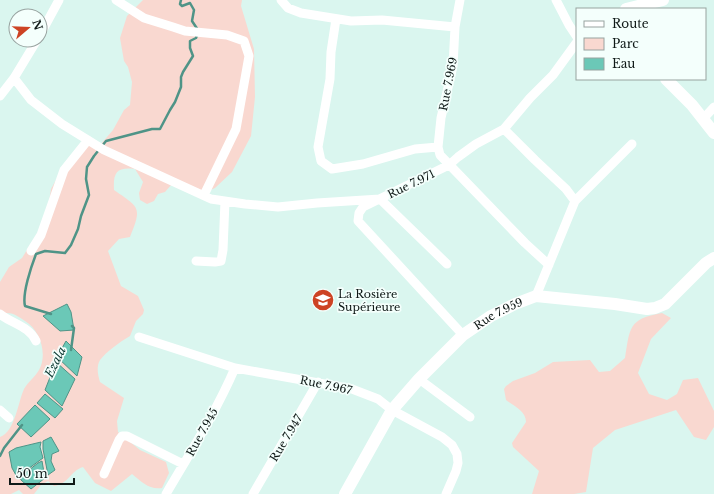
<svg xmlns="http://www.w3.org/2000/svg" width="714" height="494" font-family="'Libre Baskerville',serif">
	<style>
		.green { fill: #f9d8d0; fill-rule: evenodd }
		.water { fill: #6bc8b7; stroke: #4f9487 }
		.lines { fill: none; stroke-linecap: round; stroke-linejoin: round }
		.stream { stroke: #4f9487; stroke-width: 2.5 }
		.minor { stroke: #fff; stroke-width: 9 }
		.tertiary { stroke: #fff; stroke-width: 12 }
		.labels { text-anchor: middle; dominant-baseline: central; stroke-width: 3.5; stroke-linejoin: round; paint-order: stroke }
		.street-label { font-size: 11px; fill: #0f1917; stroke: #f4fffc }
		.poi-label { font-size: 11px; fill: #0f1917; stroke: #f4fffc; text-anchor: start }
		.water-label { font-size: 12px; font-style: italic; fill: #0a3730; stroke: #f4fffc }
	</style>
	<rect width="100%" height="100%" fill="#daf6ef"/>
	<path class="green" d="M143,0H242L241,6L254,49L255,97L251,136L232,172L215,188L208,191H185L172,184L165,192L158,194L154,201L147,204L140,200L139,193L143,182L135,169C117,167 113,172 114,190C140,208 142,207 130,237L119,239L108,251L121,286L138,296L144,310L143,314L136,321L130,336C121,341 106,352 100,360C96,367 98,375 100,382L124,398L117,421L118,432L140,450L166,462L169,473L162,488C149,490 142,482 132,474L111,491L95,483L83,467C70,471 69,484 54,486L48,481L41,485L34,494H23L19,490L11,494H0V437C15,432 18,402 24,389C28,382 35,377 39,370C48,354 40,330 25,321C16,315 11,311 0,314V282L9,267L22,258L38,232L48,209L51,189L66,162L87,144H101L113,130L124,110L130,105L132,82L128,67L124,61L120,38L127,16ZM51,437L58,452L52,454L51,461L55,471L48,472L43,449V441ZM41,442L43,458L22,473L18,477L15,448ZM38,463H43L45,477L31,489L22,475Z
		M662,313L671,318L651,339L638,373L649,394L667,400L677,394L683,380L698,378L714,411V427L706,440L694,437L676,410L615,430L593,448L586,492L574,494H532L539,471L513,447L512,443L526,422C526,411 514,406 506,400L504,389L506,386L513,381L535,373L553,362L590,360L599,372L610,371L625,358C630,328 628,319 662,313Z"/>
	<path class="water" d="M67,304L71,312L74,330L60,331L43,316Z
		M66,341L82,357L77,376L57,357Z
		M56,362L75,379L62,406L45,390Z
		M45,394L63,409L55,418L37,403Z
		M35,405L50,419L31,437L17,424Z
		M51,437L59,451L52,454L51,461L55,470L48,475L43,449V441Z
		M41,442L40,447L43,458L17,477L12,468L9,452L16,448Z
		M42,461L45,478L31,489L21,480L20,477L38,463Z"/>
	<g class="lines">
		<path class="stream" d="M181,0L180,4L182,6L190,3L194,10L192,21L198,30
			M51,314L25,306C22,294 31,267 36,254L45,251L65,253L71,245L78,229L81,216L89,195L86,179L87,167L94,156L106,141L152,129H160L170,110L175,102L181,87V77L183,72L193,56L190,48V41L196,38L197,35
			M71,350L74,328L72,326
			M0,456L4,448L22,425"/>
		<path class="minor" d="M116,0L144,18L173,27L185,31L227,35L244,41L249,56L236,129L204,195
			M281,0L288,8L301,13L351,21L382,20L455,27
			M460,0L455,27L453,66L441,118L438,147L440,155L525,243L549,265
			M556,0L569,25L577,37
			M336,19L331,52L330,79L318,147L321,161L332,169L363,164L415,149L438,147
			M40,35L59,0
			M14,78L31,100L62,124L104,150L211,199L245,204L278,207L317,203L380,199L447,264
			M0,96L14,78L37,40
			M703,119L714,107
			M504,129L535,160L566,189L575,201L536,296
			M575,201L632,144
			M31,251L41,235L64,170L88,140
			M196,261L215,262L221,261L223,250L225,201
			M0,314C12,324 29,326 36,341
			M463,335L358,221L359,213L363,207L449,165L458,157L476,144L504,129L530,98L553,75L577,42
			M139,337L235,368L352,389L378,399L392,410L442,437L452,445L457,454L458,463L456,471L446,494
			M419,379L470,417
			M0,410L9,418
			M104,474L119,440L122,436H127L183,464
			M166,494C190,453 216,412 235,368
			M253,494L318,382"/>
		<g class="tertiary">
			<path d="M626,9L663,0"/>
			<path d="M666,79L692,105L714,133"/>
			<path id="s1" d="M345,494L392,410L419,379L463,335L491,316L515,304L536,296L615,304L647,309L655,308L665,304L706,263L714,258"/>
		</g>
	</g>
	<defs>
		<g id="school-disc" transform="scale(1.15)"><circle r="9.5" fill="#cd4324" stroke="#f4fffc"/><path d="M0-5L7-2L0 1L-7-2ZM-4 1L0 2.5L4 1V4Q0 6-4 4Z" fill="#fff"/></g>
	</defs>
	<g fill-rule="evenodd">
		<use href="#school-disc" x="323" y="300"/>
	</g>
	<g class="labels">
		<g class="street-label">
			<text transform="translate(448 84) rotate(-79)">Rue 7.969</text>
			<text transform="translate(411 184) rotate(-26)">Rue 7.971</text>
			<text stroke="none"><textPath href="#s1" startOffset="241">Rue 7.959</textPath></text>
			<text transform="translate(326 385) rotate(12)">Rue 7.967</text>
			<text transform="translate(202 432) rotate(-61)">Rue 7.945</text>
			<text transform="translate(286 438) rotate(-59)">Rue 7.947</text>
		</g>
		<g class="poi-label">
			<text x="338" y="294">La Rosière<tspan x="338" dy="13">Supérieure</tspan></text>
		</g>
		<g class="water-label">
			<text transform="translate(55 362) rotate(-64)">Ezala</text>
		</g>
	</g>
	<rect x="576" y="8" width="130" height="72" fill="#f4fffc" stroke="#98a3a0"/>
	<rect x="584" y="21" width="20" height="6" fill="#ffffff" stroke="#98a3a0"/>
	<text x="612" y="28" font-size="12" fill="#0f1917">Route</text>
	<rect x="584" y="38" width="20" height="12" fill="#f9d8d0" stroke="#98a3a0"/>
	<text x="612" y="48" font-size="12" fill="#0f1917">Parc</text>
	<rect x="584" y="58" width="20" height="12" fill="#6bc8b7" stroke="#98a3a0"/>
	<text x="612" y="68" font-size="12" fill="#0f1917">Eau</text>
	<g transform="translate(28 28) rotate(71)"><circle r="19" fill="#f4fffc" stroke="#98a3a0"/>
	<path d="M0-3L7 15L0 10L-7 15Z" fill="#cd4324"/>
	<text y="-6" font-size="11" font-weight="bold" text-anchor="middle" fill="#0f1917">N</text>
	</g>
	<path d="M10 478v6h64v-6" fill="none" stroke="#0f1917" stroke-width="2"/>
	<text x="16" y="478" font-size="12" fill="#0f1917" stroke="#f4fffc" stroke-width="3" paint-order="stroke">50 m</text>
</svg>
